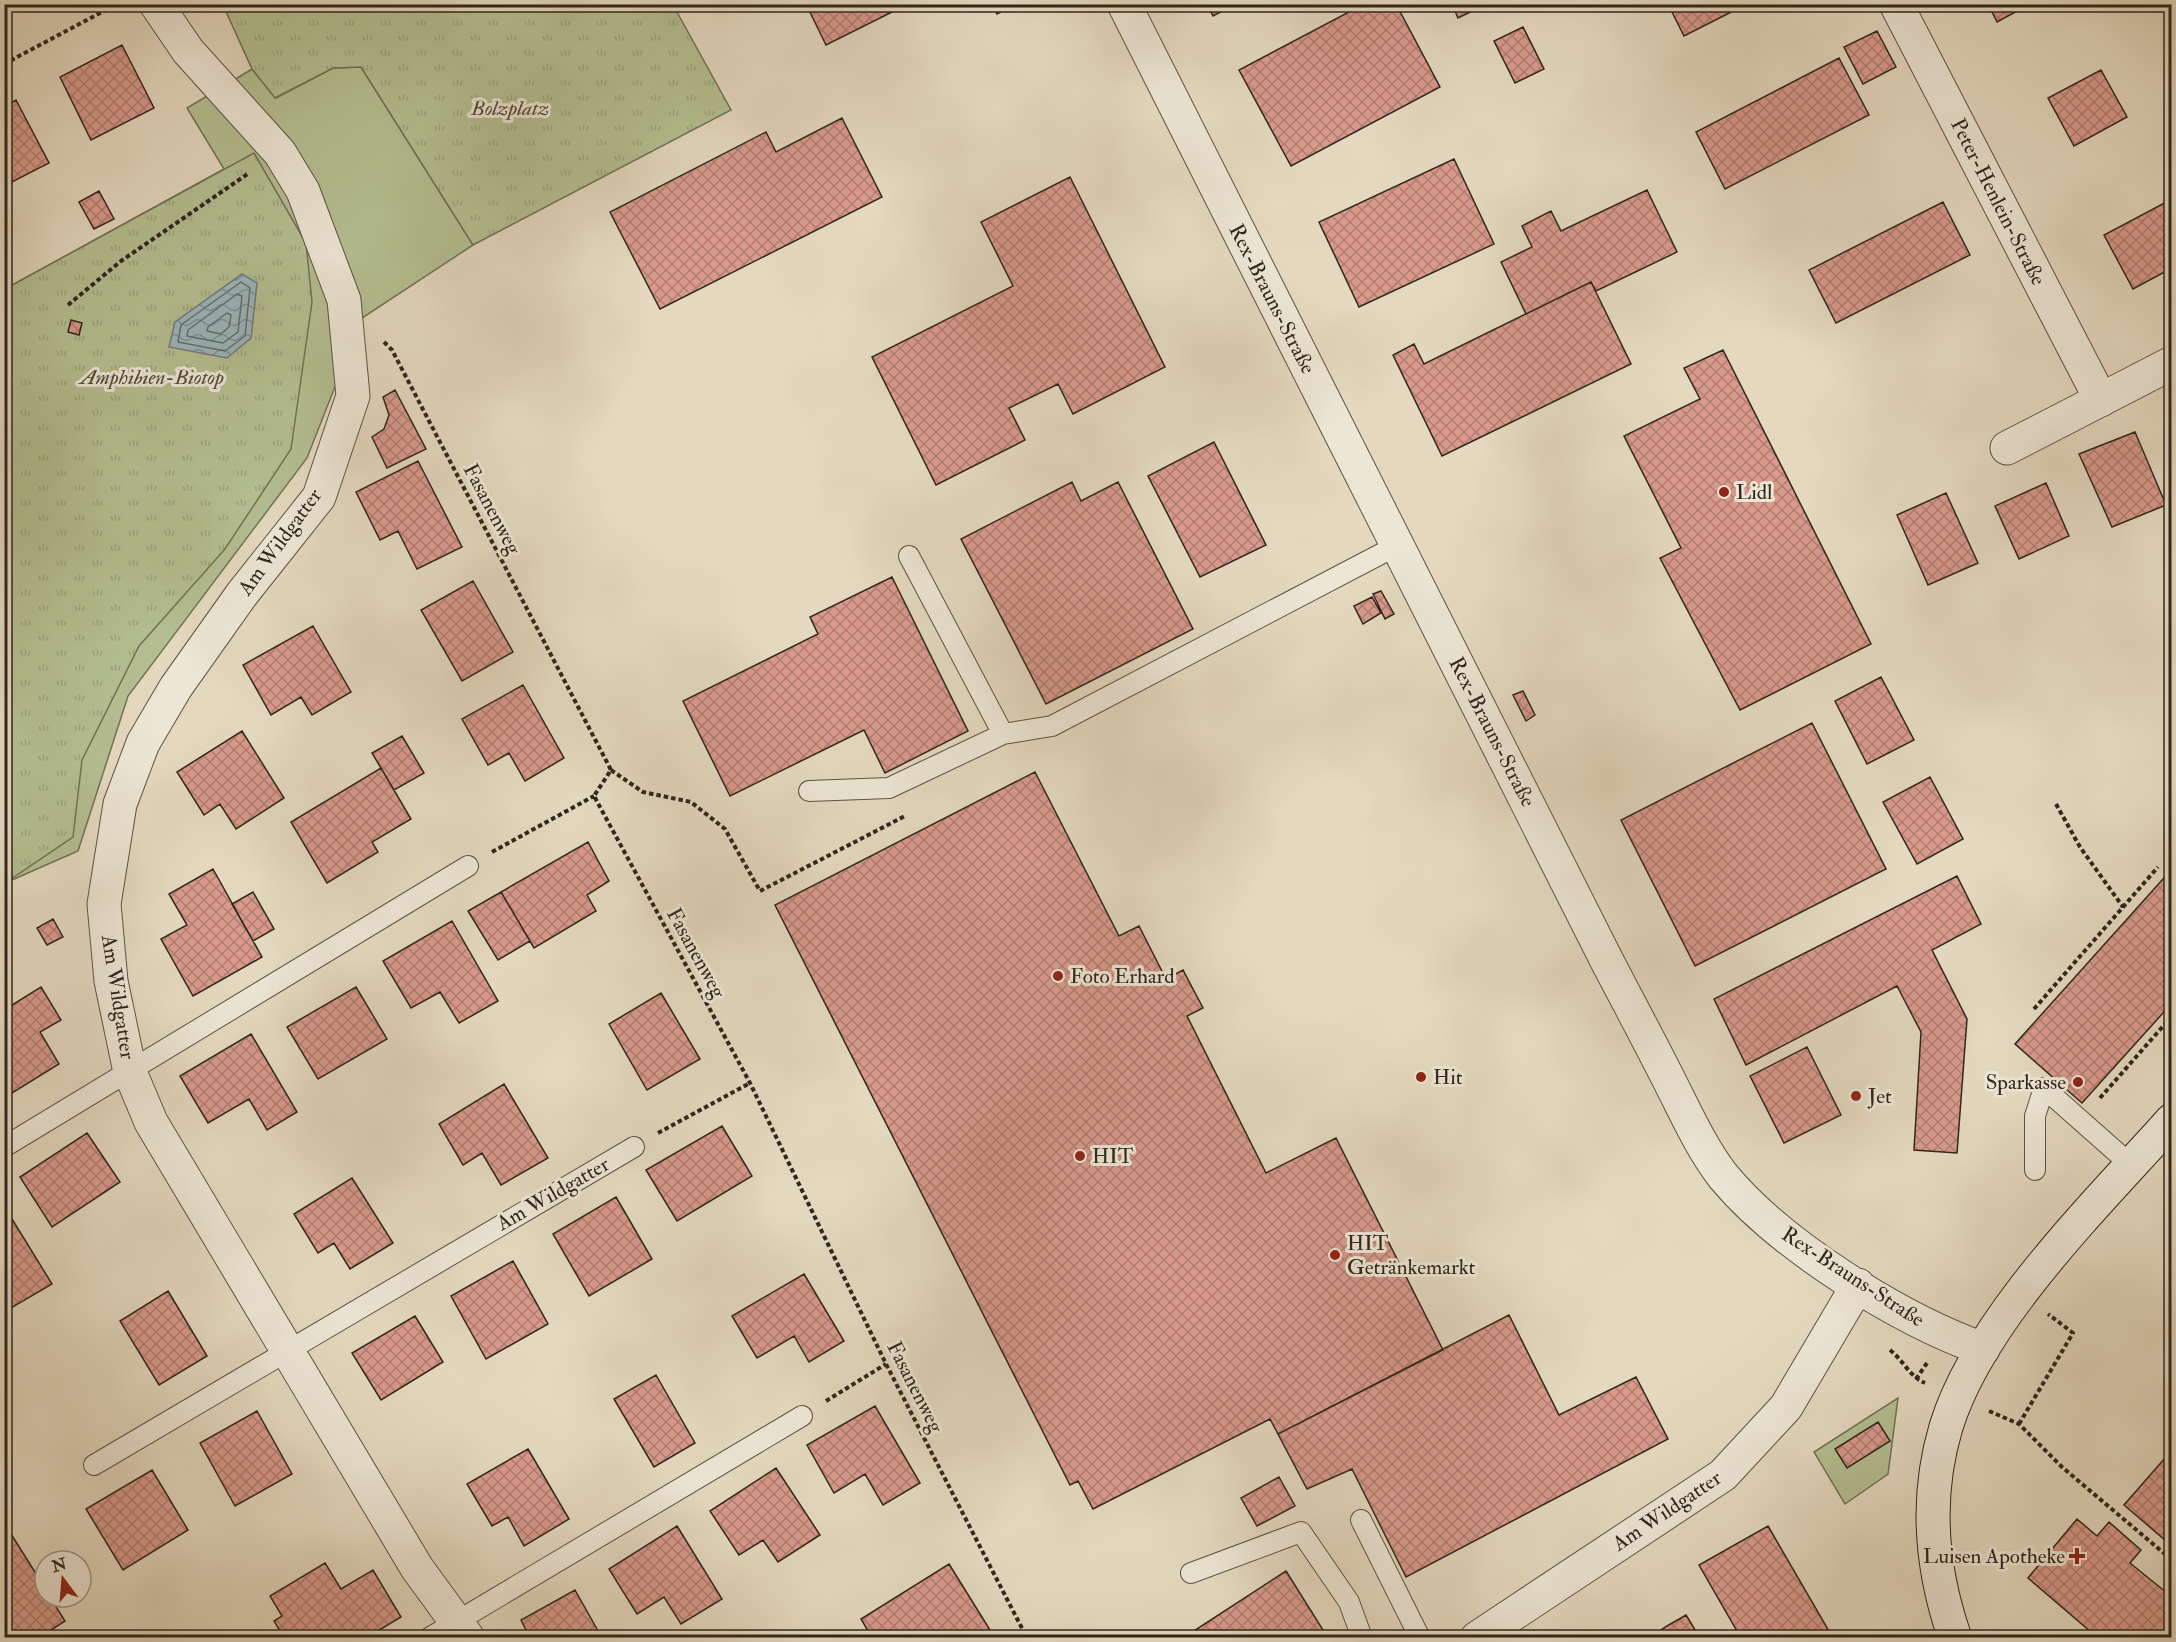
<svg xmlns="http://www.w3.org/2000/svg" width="2176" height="1642" font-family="'IM FELL Double Pica',serif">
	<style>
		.green { fill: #b4bf92; stroke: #727258; stroke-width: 1.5 }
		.park { fill: url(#park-tufts); stroke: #727258; stroke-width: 1.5 }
		.water { fill: url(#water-waves); stroke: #707d7d; stroke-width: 1.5 }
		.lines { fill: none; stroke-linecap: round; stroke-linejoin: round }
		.shore { stroke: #656e6d; stroke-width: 1.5 }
		.building { fill: url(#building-cross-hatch); stroke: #2f261d; stroke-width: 1.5 }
		.lane-casing { stroke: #5c5346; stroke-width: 22 }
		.street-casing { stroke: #5c5346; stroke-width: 35 }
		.secondary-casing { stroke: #2f261d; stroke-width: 35 }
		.path { stroke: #2f261d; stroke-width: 4; stroke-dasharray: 4.5 3; stroke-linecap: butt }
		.lane { stroke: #ede6d5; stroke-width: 20 }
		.street { stroke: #ede6d5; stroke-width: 33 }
		.secondary { stroke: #ede6d5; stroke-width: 33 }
		.poi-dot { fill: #8f2418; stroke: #ede6d5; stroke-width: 2 }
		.labels { text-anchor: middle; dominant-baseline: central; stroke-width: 6; stroke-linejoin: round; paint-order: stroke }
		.park-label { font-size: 21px; font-style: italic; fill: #504c3a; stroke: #ede6d5 }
		.street-label { font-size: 21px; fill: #2f261d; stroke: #ede6d5 }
		.poi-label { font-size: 21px; fill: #2f261d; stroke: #ede6d5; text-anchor: start }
	</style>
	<defs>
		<pattern id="park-tufts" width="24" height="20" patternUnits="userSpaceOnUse" patternTransform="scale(1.5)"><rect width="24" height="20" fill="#b4bf92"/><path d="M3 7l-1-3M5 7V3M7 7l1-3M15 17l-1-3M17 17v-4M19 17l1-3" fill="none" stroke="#9ba47d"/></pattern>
		<pattern id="water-waves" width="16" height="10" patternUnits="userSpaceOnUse" patternTransform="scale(1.5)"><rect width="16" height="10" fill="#9bb7bd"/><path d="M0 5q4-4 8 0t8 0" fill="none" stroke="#7f9599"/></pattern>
		<pattern id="building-cross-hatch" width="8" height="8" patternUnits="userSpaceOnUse" patternTransform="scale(1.5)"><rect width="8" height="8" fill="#d99a8c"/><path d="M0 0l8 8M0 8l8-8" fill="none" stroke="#b07d72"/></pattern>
	</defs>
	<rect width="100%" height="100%" fill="#e4d9bf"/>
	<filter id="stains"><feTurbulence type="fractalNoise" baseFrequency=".00333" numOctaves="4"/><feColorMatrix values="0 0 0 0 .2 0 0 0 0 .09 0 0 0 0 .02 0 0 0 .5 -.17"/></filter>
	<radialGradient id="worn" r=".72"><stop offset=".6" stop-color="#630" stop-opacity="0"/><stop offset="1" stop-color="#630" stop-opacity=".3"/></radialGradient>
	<path class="green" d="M361,67L473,245L362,318L307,458L128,696L78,851L5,883V289L224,169L187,108L252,69L276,98L333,68Z
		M1898,1398L1888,1474L1845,1504L1814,1452Z"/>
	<path class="park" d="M223,5H673L731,110L473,245L361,67L333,68L275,98L252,69Z
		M254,153L306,243L312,302L291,449L225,549L139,646L82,760L73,837L5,883V289Z"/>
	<path class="water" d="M242,274L257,283L251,338L227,358L169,347L175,322Z"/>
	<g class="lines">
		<path class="shore" d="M241,282L250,288L245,336L225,351L178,342L181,325Z
			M237,294L242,296L238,332L223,343L187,336L188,330Z
			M227,313L231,315L229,327L221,334L207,331L208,327Z"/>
	</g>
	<path class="building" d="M806,4H908L826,45Z
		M992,4H1016L997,14Z
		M1207,4H1236L1213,16Z
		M1364,4H1396L1440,87L1291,166L1239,70Z
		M1452,4H1487L1458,18Z
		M1668,4H1747L1684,36Z
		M1988,4H2030L1997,22Z
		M1523,27L1544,69L1515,83L1494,41Z
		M1877,31L1896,67L1863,84L1844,47Z
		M122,45L154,108L91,140L60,77Z
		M1839,58L1869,115L1725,189L1696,132Z
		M2101,70L2127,117L2074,146L2048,98Z
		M16,100L49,163L4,186V107Z
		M842,118L882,197L660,309L610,212L766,132L776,152Z
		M1454,159L1494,244L1359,307L1319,222Z
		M1070,177L1165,367L1073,414L1058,384L1009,408L1025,440L936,485L872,357L1013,286L981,222Z
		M1647,190L1677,252L1596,291L1591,282L1526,314L1501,262L1532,247L1522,226L1551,211L1561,231Z
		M99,191L114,219L94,229L79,202Z
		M2172,199V268L2133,289L2104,235Z
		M1943,202L1970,255L1836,323L1809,270Z
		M1591,282L1631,364L1442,456L1393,355L1414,344L1424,364Z
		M71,320L82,323L79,335L68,332Z
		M1723,350L1871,644L1740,710L1660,558L1681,548L1624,436L1700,399L1684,368Z
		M395,390L426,449L387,468L372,437L384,429L389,415L383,397Z
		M2135,432L2166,505L2112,527L2079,454Z
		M1214,442L1266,545L1200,577L1148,476Z
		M418,461L462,547L417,569L398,531L380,540L356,492Z
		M1072,482L1081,501L1118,482L1193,629L1046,704L961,539Z
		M2046,483L2069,536L2019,559L1995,506Z
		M1946,493L1978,563L1928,585L1897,515Z
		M892,577L968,731L885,773L864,730L730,796L683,701L818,634L810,617Z
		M473,581L513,652L462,681L421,610Z
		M1381,591L1394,614L1385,619L1373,594Z
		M1372,597L1381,613L1363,624L1354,606Z
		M313,626L351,692L312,715L301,697L271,715L243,665Z
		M1881,677L1914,740L1867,764L1835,701Z
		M523,685L564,758L525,781L509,753L488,765L462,719Z
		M1523,691L1535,715L1526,721L1513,695Z
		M1812,723L1886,869L1695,966L1621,820Z
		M242,731L284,798L236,829L220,804L204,815L177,772Z
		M402,736L424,773L394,790L372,753Z
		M381,768L411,819L372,842L378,852L327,883L291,822Z
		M1035,772L1119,936L1139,926L1166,979L1183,970L1203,1008L1187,1016L1266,1173L1336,1138L1443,1350L1278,1434L1270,1419L1093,1509L1078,1481L1070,1485L775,905Z
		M1930,777L1963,839L1917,864L1883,802Z
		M588,842L609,881L587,895L596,911L534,948L501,892Z
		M213,869L262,957L193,996L161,939L187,925L169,894Z
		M2172,869V1003L2082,1103L2015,1044Z
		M1957,876L1981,924L1932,950L1967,1019L1957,1153L1914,1150L1921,1032L1897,986L1746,1065L1714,999Z
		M253,892L274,929L253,941L232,904Z
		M501,892L530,941L498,960L468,911Z
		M53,919L63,937L47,945L37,928Z
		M452,921L498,1001L459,1023L440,992L411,1008L383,961Z
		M41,987L61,1020L40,1032L59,1064L4,1098V1010Z
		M356,987L387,1039L318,1079L287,1027Z
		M661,993L700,1059L647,1090L609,1024Z
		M251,1034L297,1112L267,1130L249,1099L208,1123L180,1076Z
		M1807,1047L1841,1115L1784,1143L1750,1076Z
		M504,1084L548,1158L501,1185L482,1153L463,1165L439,1124Z
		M722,1126L752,1176L677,1221L646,1170Z
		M87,1133L120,1182L52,1227L20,1177Z
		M352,1178L393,1243L350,1269L334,1243L318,1253L294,1214Z
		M616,1197L652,1259L589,1296L553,1234Z
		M4,1206L52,1284L4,1312Z
		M513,1261L548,1324L486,1359L451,1296Z
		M804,1274L844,1341L809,1362L794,1336L757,1358L732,1316Z
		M168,1291L207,1356L159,1385L120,1321Z
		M1509,1315L1559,1415L1636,1377L1668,1439L1406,1577L1352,1469L1307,1489L1278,1434Z
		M415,1316L443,1362L381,1400L352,1353Z
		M656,1375L695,1443L654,1467L614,1399Z
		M875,1406L920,1483L883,1505L865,1474L834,1493L807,1445Z
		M257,1411L292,1474L235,1506L200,1443Z
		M1878,1422L1890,1441L1847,1468L1835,1449Z
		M528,1449L569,1519L524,1546L508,1517L492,1526L467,1484Z
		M2172,1450V1546L2124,1505Z
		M776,1468L820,1535L778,1562L763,1540L739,1555L710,1511Z
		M152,1470L188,1530L123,1570L86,1509Z
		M1279,1477L1295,1506L1257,1526L1241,1498Z
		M2077,1519L2097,1536L2109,1522L2141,1550L2130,1563L2172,1597V1638H2098L2028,1578Z
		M677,1526L722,1599L681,1624L664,1597L637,1614L609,1569Z
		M1768,1526L1833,1638H1741L1699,1565Z
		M11,1534L45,1588V1597H50L65,1621L39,1638H4V1538Z
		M325,1563L341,1589L373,1570L401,1617L366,1638H284L274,1621L282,1616L270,1596Z
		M949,1564L995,1638H872L861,1619Z
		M1286,1571L1328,1638H1183Z
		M575,1590L602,1638H530L521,1620Z
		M1686,1615L1700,1638H1649L1667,1626Z"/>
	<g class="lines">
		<g class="lane-casing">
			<path id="lane" d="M909,556L1003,734
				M809,791L889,788L1003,734L1052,726L1396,546
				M4,1147L468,866
				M2035,1170V1116L2044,1088L2131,1165
				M94,1465L634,1147
				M1361,1520L1420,1638
				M1191,1573L1301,1532L1349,1602L1362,1638
				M429,1638L802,1416"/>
		</g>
		<g class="street-casing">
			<path id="street" d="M156,4L188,51L280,153L303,191L344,300L353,396L319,497L242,594L176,687L143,743L120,804L104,904L111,981L130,1072L151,1122L417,1568L468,1638
				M1124,4L1608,963C1630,1005 1652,1046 1673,1088C1688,1118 1703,1150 1723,1176C1780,1245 1899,1319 1983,1349
				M1896,4L2101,400
				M2007,448L2172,363
				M1477,1638L1723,1475L1786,1407L1858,1285"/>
		</g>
		<g class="secondary-casing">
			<path id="secondary" d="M1955,1638C1931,1569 1925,1497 1946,1427C1979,1319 2097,1204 2172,1120"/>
		</g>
		<path class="path" d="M4,64L117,4
			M68,305L121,261L249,173
			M384,342L392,350L611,770L594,796L750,1083L886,1364L1027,1638
			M611,770L643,792L691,802L725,829L760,891L905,816
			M2056,804L2080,847L2123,907
			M492,852L594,796
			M2034,1009L2158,867
			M2100,1098L2172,1016
			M658,1133L750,1083
			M1890,1350C1903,1360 1910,1377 1925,1383
			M1916,1379L1927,1363
			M826,1401L886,1364
			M1989,1411L2019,1424L2062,1467L2172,1560
			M2019,1424L2073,1333L2048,1314"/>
		<use href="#lane" class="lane"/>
		<use href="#street" class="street"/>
		<use href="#secondary" class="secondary"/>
	</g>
	<g class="poi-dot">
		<circle cx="1724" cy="492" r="6"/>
		<circle cx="1058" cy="976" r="6"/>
		<circle cx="1421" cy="1077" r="6"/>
		<circle cx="2078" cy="1082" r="6"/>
		<circle cx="1856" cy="1096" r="6"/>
		<circle cx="1080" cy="1156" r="6"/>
		<circle cx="1335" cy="1255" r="6"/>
		<path d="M2074 1547h6v6h6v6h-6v6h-6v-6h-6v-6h6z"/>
	</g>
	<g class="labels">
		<g class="park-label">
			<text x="510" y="108">Bolzplatz</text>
			<text x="152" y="377">Amphibien-Biotop</text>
		</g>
		<g class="street-label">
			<text transform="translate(1998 202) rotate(63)">Peter-Henlein-Straße</text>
			<text transform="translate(1272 299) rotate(63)">Rex-Brauns-Straße</text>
			<text transform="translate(492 509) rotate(62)">Fasanenweg</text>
			<text transform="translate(280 542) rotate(-54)">Am Wildgatter</text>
			<text transform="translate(1492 732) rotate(63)">Rex-Brauns-Straße</text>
			<text transform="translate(696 953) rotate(61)">Fasanenweg</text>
			<text transform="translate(118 997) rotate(81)">Am Wildgatter</text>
			<text transform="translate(553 1194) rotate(-30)">Am Wildgatter</text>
			<text transform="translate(1853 1277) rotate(33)">Rex-Brauns-Straße</text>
			<text transform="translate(915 1387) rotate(63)">Fasanenweg</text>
			<text transform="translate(1667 1511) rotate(-34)">Am Wildgatter</text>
		</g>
		<g class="poi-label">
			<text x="1736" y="492">Lidl</text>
			<text x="1070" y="976">Foto Erhard</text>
			<text x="1433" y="1077">Hit</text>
			<text x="2066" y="1082" text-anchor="end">Sparkasse</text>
			<text x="1868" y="1096">Jet</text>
			<text x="1092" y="1156">HIT</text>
			<text x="1347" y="1243">HIT<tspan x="1347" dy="24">Getränkemarkt</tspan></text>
			<text x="2065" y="1556" text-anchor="end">Luisen Apotheke</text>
		</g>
	</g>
	<rect width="2176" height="1642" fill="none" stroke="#e4d9bf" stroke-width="24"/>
	<rect x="6" y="6" width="2164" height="1630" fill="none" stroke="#2f261d" stroke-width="3"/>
	<rect x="12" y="12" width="2152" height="1618" fill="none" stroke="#2f261d" stroke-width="1.5"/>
	<g transform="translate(63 1579) rotate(344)"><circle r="28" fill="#ede6d5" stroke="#a1998b" stroke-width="1.5"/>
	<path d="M0-4.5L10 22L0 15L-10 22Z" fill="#8f2418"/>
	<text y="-9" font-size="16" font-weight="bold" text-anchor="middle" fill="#2f261d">N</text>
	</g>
	<rect width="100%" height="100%" filter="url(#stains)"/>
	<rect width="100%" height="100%" fill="url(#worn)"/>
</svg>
